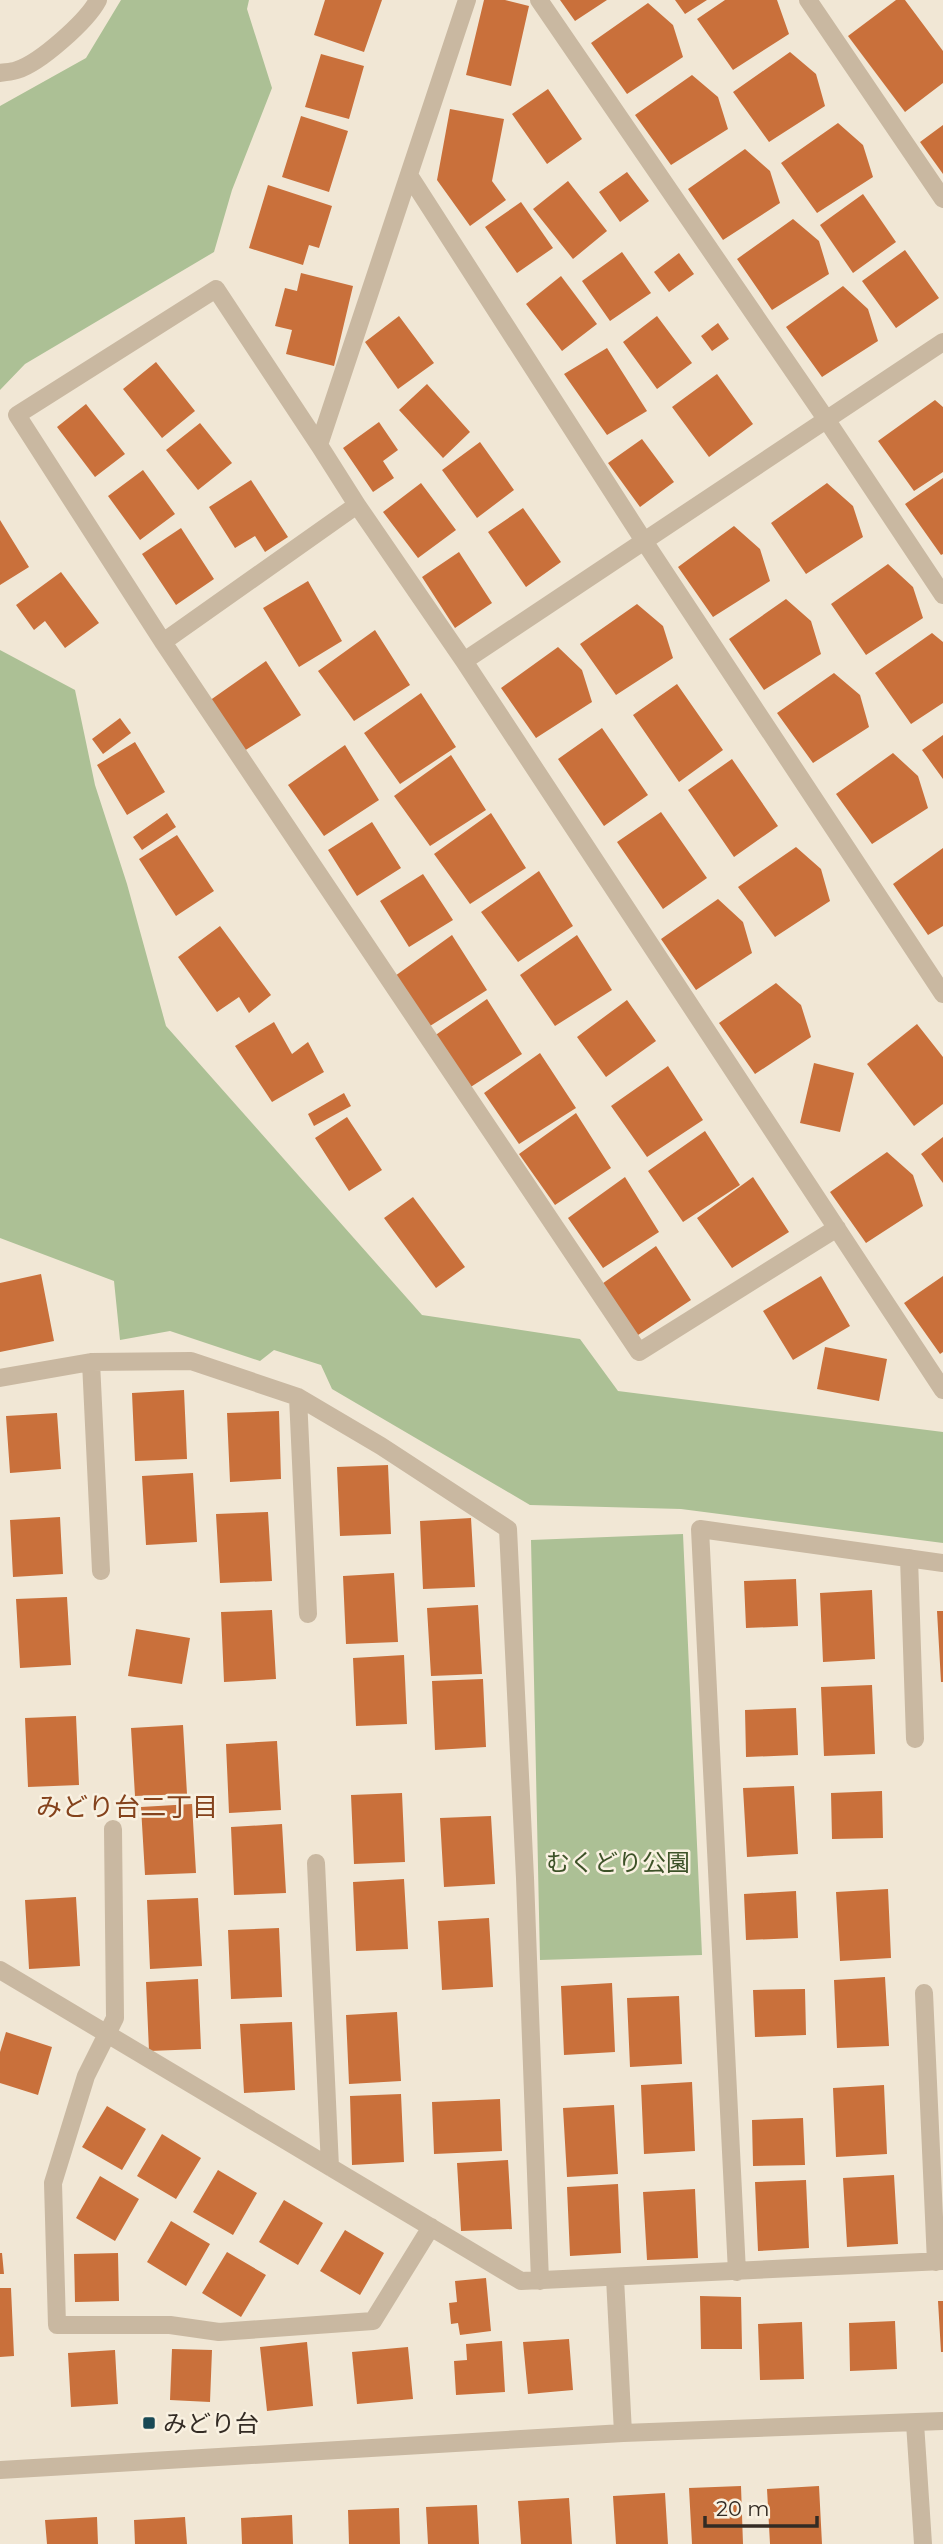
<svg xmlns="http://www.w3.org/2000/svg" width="943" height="2544" font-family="Montserrat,'Noto Sans JP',sans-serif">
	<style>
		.green { fill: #acc095 }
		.building { fill: #c9703b }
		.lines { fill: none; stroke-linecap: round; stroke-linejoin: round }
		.minor { stroke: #c9b8a1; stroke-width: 18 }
		.poi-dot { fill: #194955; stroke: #f9f1e1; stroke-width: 2.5 }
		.labels { text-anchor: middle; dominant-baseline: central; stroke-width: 5; stroke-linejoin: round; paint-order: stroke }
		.park-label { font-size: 24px; fill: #3d5228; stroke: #f9f1e1 }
		.poi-label { font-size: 24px; fill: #332b24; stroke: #f9f1e1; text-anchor: start }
		.neighbourhood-label { font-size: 26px; fill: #84421c; stroke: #f9f1e1 }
	</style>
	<rect width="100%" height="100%" fill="#f1e7d5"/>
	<path class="green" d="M121,0H249L247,9L272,88L232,190L214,252L25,364L0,390V106L86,58Z
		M0,650L75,690L95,785L127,884L166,1026L422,1315L580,1339L618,1391L943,1432V1543L681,1509L530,1505L332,1389L321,1365L274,1350L260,1361L170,1331L120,1340L114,1281L0,1238Z
		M683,1534L702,1955L540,1960L531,1540Z"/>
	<path class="building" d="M325,0H382L364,52L314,35Z
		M484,0H505L529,6L511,86L466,75Z
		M560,0H607L575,21Z
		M675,0H707L685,14Z
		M725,0H777L789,34L733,70L697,19Z
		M896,0H905L943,51V83L905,112L848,36Z
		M648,3L673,25L683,57L627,94L591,43Z
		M790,52L816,74L825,106L769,142L733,92Z
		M321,54L364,66L349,119L305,107Z
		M692,75L718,97L728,129L671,165L635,115Z
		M548,89L582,139L547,164L512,114Z
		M450,109L504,119L492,181L506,200L470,226L437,180Z
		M301,116L348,131L329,192L282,177Z
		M838,123L863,145L873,177L817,213L781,163Z
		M943,125V174L920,142Z
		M745,149L770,171L780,203L723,240L688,189Z
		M627,172L649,201L620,222L599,192Z
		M568,181L607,231L573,259L533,209Z
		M268,185L332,206L319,248L309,245L303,265L249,248Z
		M863,194L896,242L853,273L820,225Z
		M521,202L553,248L517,273L485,227Z
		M793,219L819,241L829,274L772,310L737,259Z
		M905,250L939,298L896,328L862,281Z
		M622,252L651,293L610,321L582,281Z
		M679,253L694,274L669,292L654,272Z
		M301,273L353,286L334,366L286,354L292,330L275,326L285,288L297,291Z
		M561,276L597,324L562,351L526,304Z
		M843,286L868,309L878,341L822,377L786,327Z
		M399,316L434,363L398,389L365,342Z
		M657,316L692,363L657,389L623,342Z
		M718,323L729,339L712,351L701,336Z
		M607,348L647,411L607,435L564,374Z
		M156,362L195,411L162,438L123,389Z
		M717,374L753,424L709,457L672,407Z
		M427,384L470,432L443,458L399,410Z
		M935,400L943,407V472L914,491L878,441Z
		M86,404L125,454L95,477L57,427Z
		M379,422L398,450L383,461L394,478L373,492L343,448Z
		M200,423L232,463L198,490L166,450Z
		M642,439L674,482L640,507L608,463Z
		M480,442L514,490L477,518L442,470Z
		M143,470L175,514L140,540L108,496Z
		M943,478V554L941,555L905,504Z
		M251,480L288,537L265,552L255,536L235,548L209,507Z
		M421,483L456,530L418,558L383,512Z
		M827,483L853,506L863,537L806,574L771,523Z
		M523,508L561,562L526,587L488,532Z
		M0,520L29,567L0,585Z
		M734,526L760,549L770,581L713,617L678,567Z
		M181,528L214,579L176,605L142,554Z
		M459,552L492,603L455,628L422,577Z
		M888,564L913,587L923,618L866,655L831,604Z
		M61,572L99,623L65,648L45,621L34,630L16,605Z
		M308,581L342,641L299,667L263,608Z
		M786,599L811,621L821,654L764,690L729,639Z
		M637,604L663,626L673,658L616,695L580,644Z
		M375,630L410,685L354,721L318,671Z
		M932,633L943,642V703L911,724L875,673Z
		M558,647L582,670L592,702L536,738L501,688Z
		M266,661L301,715L244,751L209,701Z
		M834,673L860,695L869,727L813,763L777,713Z
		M677,684L723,750L679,782L633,715Z
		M421,693L456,747L400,784L364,733Z
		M120,718L131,733L103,754L92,739Z
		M602,728L648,795L604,826L558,759Z
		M943,735V779L922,750Z
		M135,742L165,792L127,815L97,765Z
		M345,745L379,800L324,836L288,785Z
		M893,753L918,776L928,808L872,844L836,794Z
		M451,755L486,810L430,846L394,796Z
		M732,759L778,826L734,857L688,790Z
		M661,812L707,878L663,909L617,842Z
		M167,813L176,827L142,850L133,837Z
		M491,813L526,868L470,904L434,854Z
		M372,822L401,868L357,896L328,850Z
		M177,835L214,891L176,916L139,859Z
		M796,847L821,869L830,901L775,937L738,887Z
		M943,848V926L928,935L893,884Z
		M539,871L573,926L518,962L481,912Z
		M423,874L453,920L409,947L380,901Z
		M718,899L743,922L752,953L696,990L661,939Z
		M220,926L271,995L249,1013L239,997L217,1012L178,957Z
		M452,935L487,990L430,1026L395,976Z
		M577,935L612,990L555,1026L520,975Z
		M776,983L801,1005L811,1037L755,1074L719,1023Z
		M487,999L522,1054L466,1090L430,1039Z
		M627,1000L656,1041L606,1077L577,1037Z
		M274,1022L292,1054L308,1042L324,1072L272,1102L235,1046Z
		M917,1024L943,1057V1104L914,1126L867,1064Z
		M540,1053L576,1108L519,1144L484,1093Z
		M814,1063L854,1073L840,1132L800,1123Z
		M668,1066L703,1120L647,1157L611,1106Z
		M344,1093L351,1106L314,1126L308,1114Z
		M576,1113L611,1168L555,1205L519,1154Z
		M347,1117L382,1170L349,1191L315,1138Z
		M705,1131L740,1185L683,1222L648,1171Z
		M943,1137V1183L921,1154Z
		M887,1152L913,1175L923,1206L866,1243L830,1192Z
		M625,1177L659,1232L603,1268L568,1218Z
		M753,1177L789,1232L732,1268L697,1218Z
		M413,1197L465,1267L436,1288L384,1218Z
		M656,1246L691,1300L635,1337L599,1286Z
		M41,1274L54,1341L0,1352V1283Z
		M821,1276L850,1326L793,1360L763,1311Z
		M943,1276V1352L940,1354L904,1303Z
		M825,1347L887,1359L879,1401L817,1389Z
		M184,1390L187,1459L135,1461L132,1393Z
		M279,1411L281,1479L230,1482L227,1413Z
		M57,1413L61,1469L10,1473L6,1416Z
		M388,1465L391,1534L340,1536L337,1467Z
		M193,1473L197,1542L146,1545L142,1476Z
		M268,1512L272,1581L220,1583L216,1514Z
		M60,1517L63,1574L13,1577L10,1520Z
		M471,1518L475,1587L423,1589L420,1521Z
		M394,1573L398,1642L346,1644L343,1576Z
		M796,1579L798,1626L746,1628L744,1581Z
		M872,1590L875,1659L823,1662L820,1593Z
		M67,1597L71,1665L20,1668L16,1599Z
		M478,1605L482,1674L431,1676L427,1608Z
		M272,1610L276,1679L224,1682L221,1612Z
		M937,1611H943V1682H941Z
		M136,1629L190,1638L182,1684L128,1676Z
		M404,1655L407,1724L356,1726L353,1658Z
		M483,1679L486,1747L435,1750L432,1681Z
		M872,1685L875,1754L824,1756L821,1687Z
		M796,1708L798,1755L746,1757L745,1710Z
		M76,1716L79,1785L28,1787L25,1718Z
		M183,1725L187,1794L135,1796L131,1728Z
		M277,1741L281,1810L229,1813L226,1744Z
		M794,1786L798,1854L747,1857L743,1788Z
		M882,1791L883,1838L832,1839L831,1793Z
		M402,1793L405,1862L354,1864L351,1795Z
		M192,1804L196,1873L145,1875L141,1807Z
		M491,1816L495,1884L444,1887L440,1818Z
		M282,1824L286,1893L234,1895L231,1827Z
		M404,1879L408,1949L356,1951L353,1882Z
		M888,1889L891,1958L840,1961L836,1892Z
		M796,1891L798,1938L746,1940L744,1894Z
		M76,1897L80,1966L29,1969L25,1900Z
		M198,1898L202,1966L150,1969L147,1900Z
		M489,1918L493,1987L442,1990L438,1921Z
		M279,1928L282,1997L231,1999L228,1930Z
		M885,1977L889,2046L837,2048L834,1980Z
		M198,1979L201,2049L149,2051L146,1982Z
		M612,1983L615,2052L564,2055L561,1986Z
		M805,1989L806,2035L755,2037L753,1990Z
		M679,1996L682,2064L630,2067L627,1998Z
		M397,2012L401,2081L349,2084L346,2015Z
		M292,2022L295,2090L244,2093L240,2024Z
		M6,2032L52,2047L38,2095L0,2083V2052Z
		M692,2082L695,2151L644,2154L641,2085Z
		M884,2085L887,2154L836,2157L833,2088Z
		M401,2094L404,2162L352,2165L350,2096Z
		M500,2099L502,2151L434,2154L432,2102Z
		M614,2105L618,2174L567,2177L563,2108Z
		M107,2106L146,2129L122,2170L82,2147Z
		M803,2118L805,2165L753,2166L752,2120Z
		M162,2134L201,2158L176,2199L137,2176Z
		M508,2160L512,2229L461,2231L457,2163Z
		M218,2170L257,2193L233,2235L193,2212Z
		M894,2175L898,2244L847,2247L843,2178Z
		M100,2176L139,2199L115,2241L76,2218Z
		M806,2180L809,2248L758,2251L755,2182Z
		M618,2184L621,2253L570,2256L567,2187Z
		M695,2189L698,2258L647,2260L643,2192Z
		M284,2200L323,2223L298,2265L259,2242Z
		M171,2221L210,2244L186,2286L147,2262Z
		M345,2230L384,2253L360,2295L320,2271Z
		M227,2252L266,2275L241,2317L202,2293Z
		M0,2253H2L4,2274H0Z
		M118,2253L119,2301L75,2302L74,2254Z
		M486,2278L491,2331L460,2335L458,2323L451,2324L449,2303L457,2302L455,2281Z
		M0,2288H11L14,2356L0,2357Z
		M700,2296L741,2297L742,2349H701Z
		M938,2301H943V2352H941Z
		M895,2321L897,2369L850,2371L849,2323Z
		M802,2322L804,2379L760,2380L758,2324Z
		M569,2339L573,2390L528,2394L523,2342Z
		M502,2341L505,2392L456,2395L454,2361L467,2360L466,2344Z
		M307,2342L313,2406L267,2411L260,2347Z
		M408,2347L413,2399L357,2404L352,2352Z
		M172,2349L212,2350L210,2402L170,2400Z
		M115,2350L118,2404L71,2407L68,2353Z
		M741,2486L743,2544H692L689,2488Z
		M819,2486L822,2544H770L767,2489Z
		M665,2493L668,2544H616L613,2496Z
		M569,2498L572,2544H521L518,2501Z
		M477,2505L479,2544H428L426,2507Z
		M399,2508L400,2544H349L348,2510Z
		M292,2515L293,2544H242L241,2518Z
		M97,2517L98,2544H47L45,2520Z
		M185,2517L187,2544H135L134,2520Z"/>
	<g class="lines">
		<path class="minor" d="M467,0L319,445L357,505L464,661L943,1390
			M539,0L826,419L943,595
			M808,0L943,199
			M0,73C5,72 12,72 17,70C40,63 87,21 98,0
			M409,175L644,541L943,994
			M319,445L216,289L17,415L163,642L639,1352L837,1228
			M163,642L357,505
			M464,661L943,342
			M91,1362L101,1571
			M0,1378L91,1362L191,1361L298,1397L381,1446L508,1529L525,1878L540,2281
			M298,1397L308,1614
			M909,1558L915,1739
			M113,1829L115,2018L86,2076L53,2183L57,2325H170L219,2332L373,2321L431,2227
			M316,1863L330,2167
			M0,1970L521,2281L943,2261
			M924,1993L936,2262
			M737,2272L700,1529L943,1563
			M615,2278L623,2433
			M915,2423L923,2544
			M0,2470L623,2433L943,2421"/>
	</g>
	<rect class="poi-dot" x="142" y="2416" width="14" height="14" rx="3.5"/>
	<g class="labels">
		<g class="park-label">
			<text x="618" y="1862">むくどり公園</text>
		</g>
		<g class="poi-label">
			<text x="163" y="2423">みどり台</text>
		</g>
		<g class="neighbourhood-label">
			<text x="127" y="1807">みどり台二丁目</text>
		</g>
	</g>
	<path d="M705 2516v10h112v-10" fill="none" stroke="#332b24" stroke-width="3.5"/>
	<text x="716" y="2516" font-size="21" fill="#332b24" stroke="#f9f1e1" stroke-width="5" paint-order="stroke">20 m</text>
</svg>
